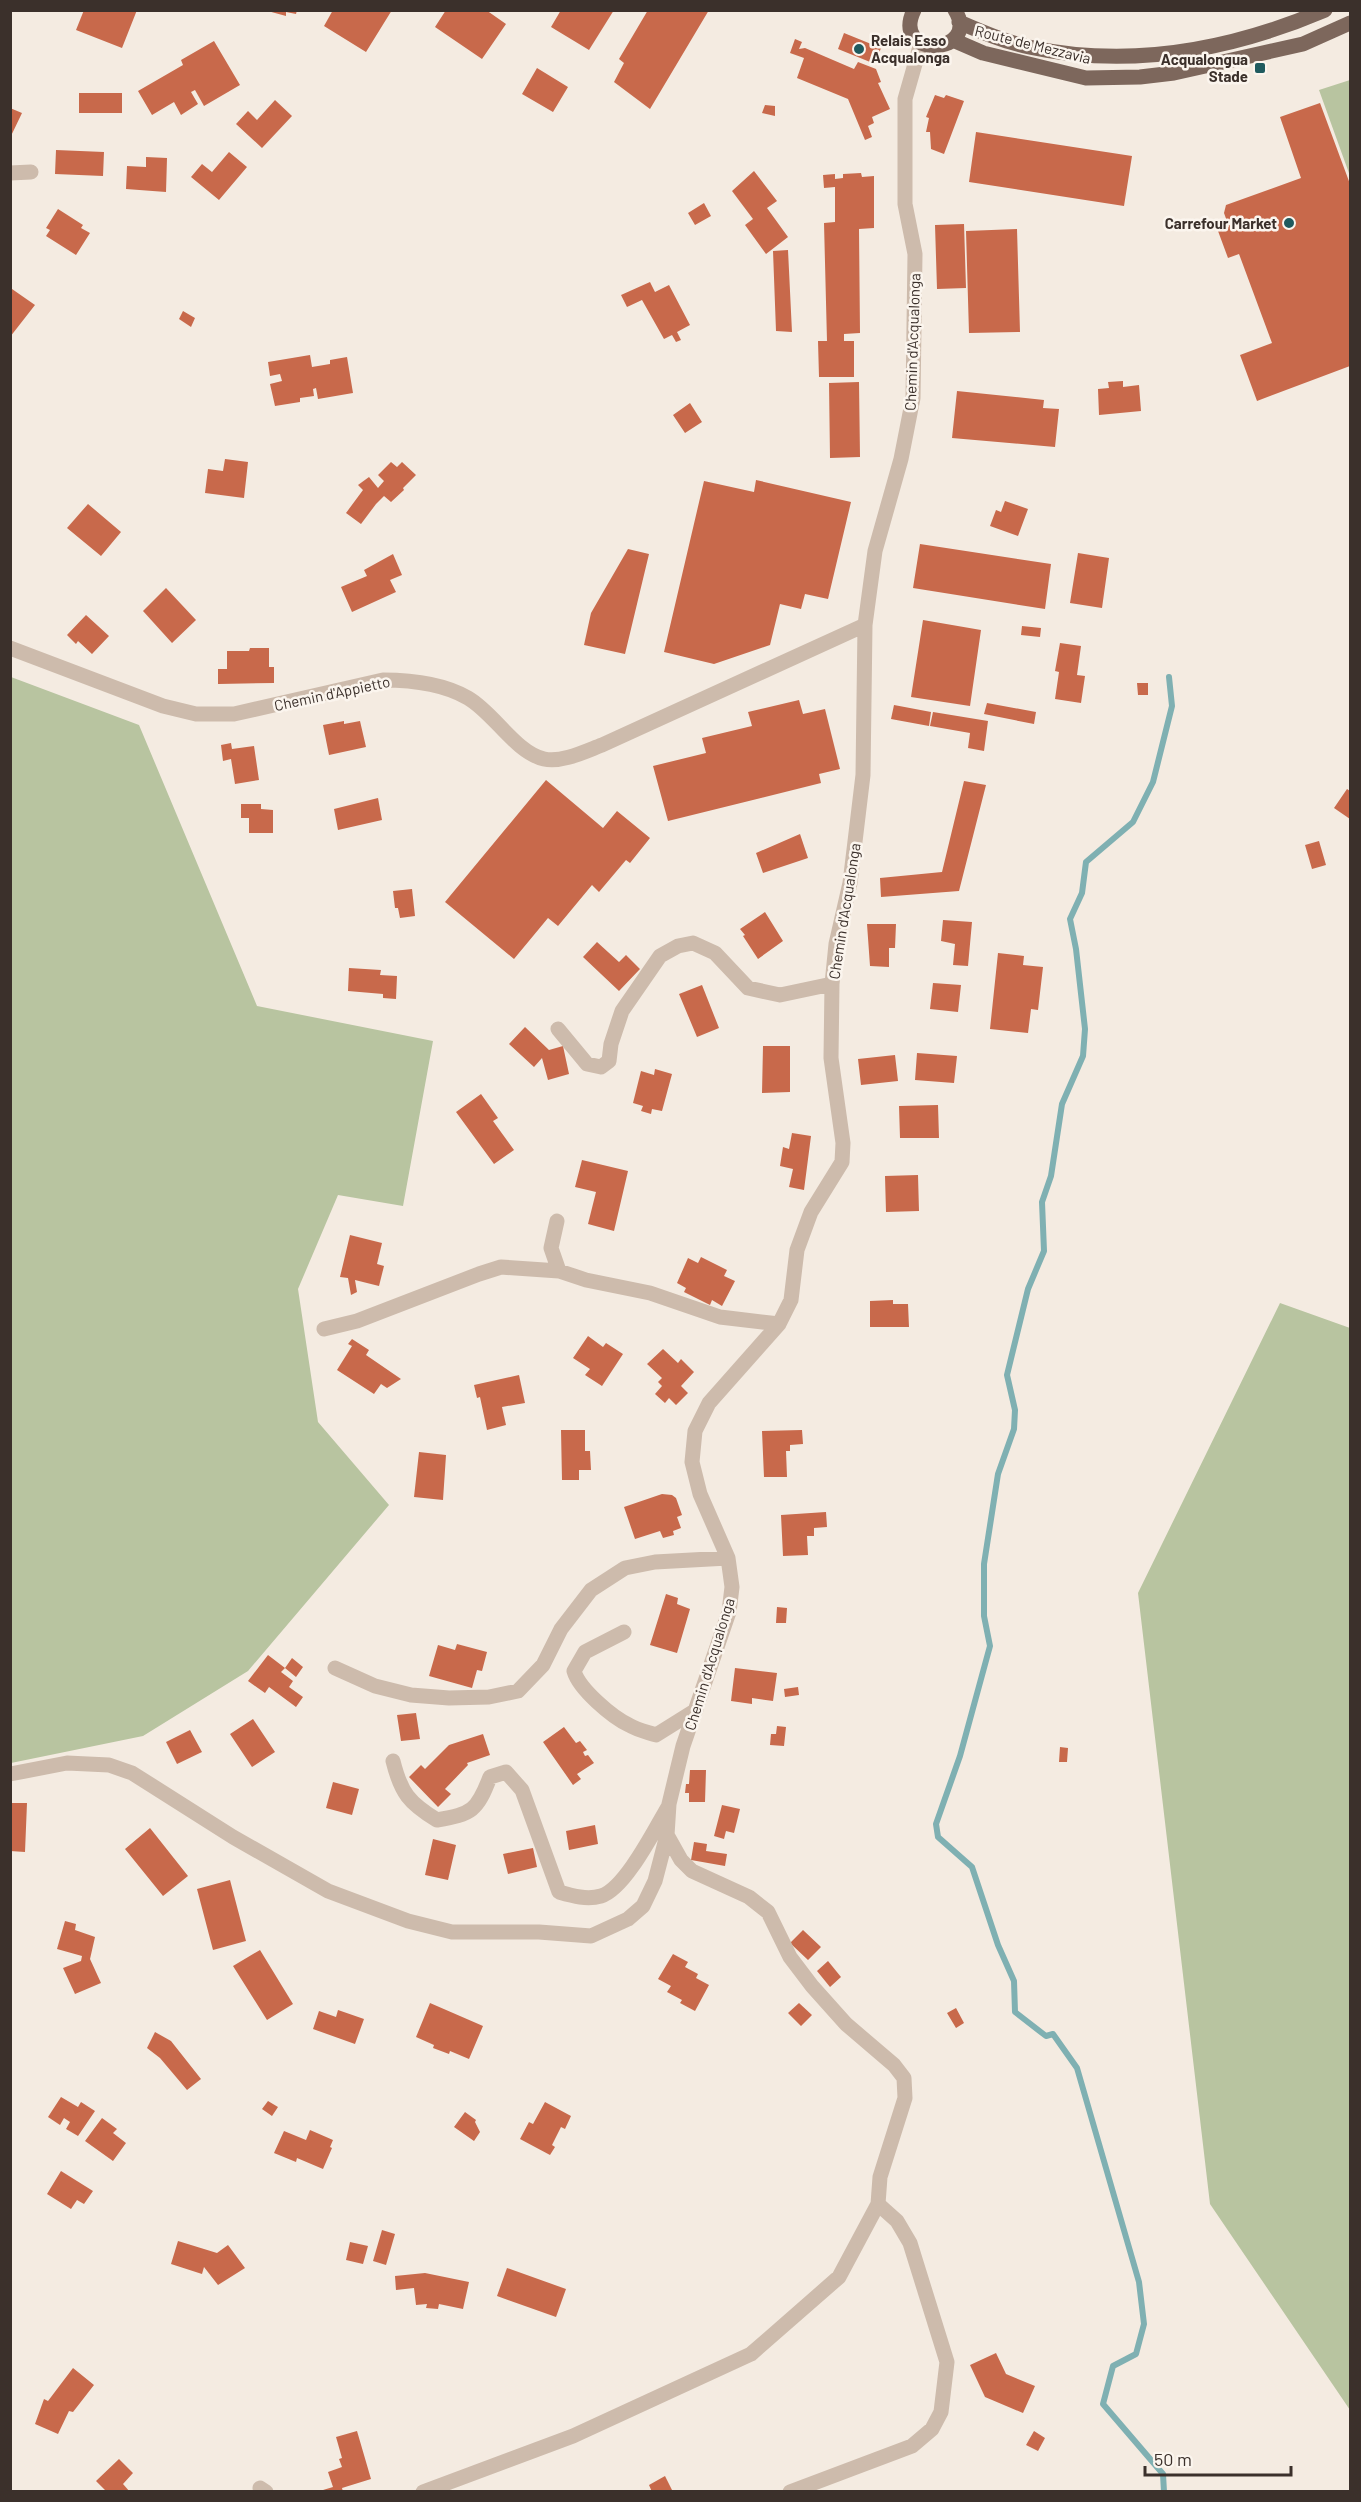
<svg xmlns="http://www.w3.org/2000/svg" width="1361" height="2502" font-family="Barlow,sans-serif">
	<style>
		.green { fill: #b8c4a0 }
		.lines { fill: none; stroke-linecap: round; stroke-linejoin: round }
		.stream { stroke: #7fb0b2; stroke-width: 6 }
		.building { fill: #c8694b }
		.minor { stroke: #cdbbac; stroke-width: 15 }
		.major { stroke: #7d675c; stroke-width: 15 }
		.poi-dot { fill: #1f5a5e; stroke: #fbf5ee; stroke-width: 2 }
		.labels { text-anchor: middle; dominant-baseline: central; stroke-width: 5; stroke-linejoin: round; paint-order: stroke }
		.poi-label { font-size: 15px; font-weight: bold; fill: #3b302b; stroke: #fbf5ee; text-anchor: end }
		.street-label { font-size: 15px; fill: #3b302b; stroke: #fbf5ee }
	</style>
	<rect width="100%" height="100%" fill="#f4ebe1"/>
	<path class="green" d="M1350,80V176L1319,90Z
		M11,677L139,725L257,1006L433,1041L403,1206L338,1195L298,1289L318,1422L389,1505L248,1671L143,1736L11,1763Z
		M1280,1303L1350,1328V2410L1210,2204L1138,1593Z"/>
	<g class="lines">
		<path class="stream" d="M1164,2492L1163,2474L1103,2404L1113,2366L1136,2354L1144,2324L1139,2282L1077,2068L1053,2034L1046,2036L1015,2012L1014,1981L998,1945L972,1867L938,1837L936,1824L960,1756L990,1646L984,1616V1564L998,1474L1014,1429L1015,1410L1007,1375L1028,1289L1044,1251L1042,1202L1051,1176L1062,1104L1083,1056L1085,1029L1076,949L1070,919L1082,893L1086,862L1133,822L1153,782L1172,706L1169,677"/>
	</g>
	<path class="building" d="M84,10H137L122,48L76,30Z
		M264,10H297L296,14L286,12V16Z
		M333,10H392L366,52L324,26Z
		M446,10H486L506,24L482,59L435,27Z
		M561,10H614L589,50L551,27Z
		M648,10H709L650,109L614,82L624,63L619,59Z
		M844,33L881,48L875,64L838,49Z
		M795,39L802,42L799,49L805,48L854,69L858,62L876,69L881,82L878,83L890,109L872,117L874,123L868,126L872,137L865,140L848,99L797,78L804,58L790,53Z
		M214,41L240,85L204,106L195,90L191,92L198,104L181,115L174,102L152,115L138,91L183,65L181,60Z
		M537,68L568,87L553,112L522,94Z
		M79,93H122V113H79Z
		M935,95L944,98L946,95L964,101L944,154L931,149L930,132H926L929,118L926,117Z
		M275,100L292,116L262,148L236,124L248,111L257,120Z
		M1320,103L1350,184V366L1257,401L1240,355L1272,343L1239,254L1228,258L1218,231L1229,227L1224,213L1226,205L1301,178L1280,117Z
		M765,105L775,106V116L762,113Z
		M10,108L22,113L10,138Z
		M976,132L1132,156L1124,206L969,182Z
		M56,150L104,152L103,176L55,174Z
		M229,152L247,167L219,200L191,177L202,164L212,172Z
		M146,157L167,158L166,192L126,189L127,166L146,167Z
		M754,171L777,201L767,208L788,237L766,254L745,225L753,219L732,191Z
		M861,173L862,177L874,176V228L859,229L860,333L844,334V341H854V377H819L818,341H827L824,223L835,222V187L824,188L823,175L835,174V179L843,178V174Z
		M704,203L711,216L695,225L688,213Z
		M58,209L83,225L81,228L90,233L76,255L46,236L50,230L46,228Z
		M964,224L966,288L937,289L935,225Z
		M1017,229L1020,332L969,333L966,231Z
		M788,250L792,332L776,331L773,251Z
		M650,282L655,292L669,285L690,325L677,332L681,340L676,342L672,335L664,339L642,300L627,307L621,295Z
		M12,289L35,305L10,337V291Z
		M183,311L195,318L191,327L179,319Z
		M310,355L312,367L330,364V360L347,357L353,393L318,399L316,388L313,389L314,396L300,398V402L275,406L270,384L282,381L280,374L270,376L268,362Z
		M1123,381V387L1139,385L1141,411L1099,415L1098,389L1109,388L1108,382Z
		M859,382L860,457L830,458L829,383Z
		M957,391L1044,400L1043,408L1059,409L1055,447L952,438Z
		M690,403L702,422L685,433L673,415Z
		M225,459L248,462L244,498L205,493L208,469L223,471Z
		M391,462L397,467L402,462L416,475L403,488L404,490L391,502L384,496L376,504L361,524L346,513L363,490L358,485L369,477L378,488L384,481L378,475Z
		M756,480L851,502L828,599L805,594L801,609L780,604L770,645L714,664L664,652L704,481L754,492Z
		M1005,501L1028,509L1018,536L990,526L996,510L1001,512Z
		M88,504L121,532L101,556L67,528Z
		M920,544L1051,564L1045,609L913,588Z
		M628,549L649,554L625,654L584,645L591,613Z
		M1078,553L1109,558L1102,608L1070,603Z
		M393,554L402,575L390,580L396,592L352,612L341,587L367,576L364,570Z
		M166,588L196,620L172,643L143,611Z
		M86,615L109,636L92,654L78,641L76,644L67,635Z
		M923,620L981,630L970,706L911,697Z
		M1022,626L1041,628L1040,637L1021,635Z
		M1060,643L1081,646L1077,675L1085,676L1081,703L1055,699L1059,672L1055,671Z
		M250,648H269V667H274V683L218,684V669H227V651H249Z
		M1137,683H1148V695H1138Z
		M799,700L803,714L825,709L840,769L819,774L821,783L668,821L653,766L706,753L702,738L752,726L748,712Z
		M987,703L1036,712L1034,724L984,714Z
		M894,705L931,712L929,726L891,719Z
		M933,712L988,721L984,751L968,748L970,733L930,726Z
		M344,721V724L360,721L366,747L329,755L323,725Z
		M231,743L232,749L254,746L259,780L235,784L231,759L223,761L221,745Z
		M546,780L603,828L617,811L650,838L630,863L626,860L599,892L592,885L558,926L548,918L514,959L445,902Z
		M964,781L986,785L959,891L881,897L880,878L942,872Z
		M1347,789L1350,791V819L1334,808Z
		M378,798L382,820L338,830L334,809Z
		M241,804H261V809L273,810V833H249V818H241Z
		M800,834L808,858L763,873L756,853Z
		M1319,841L1326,865L1312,869L1305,845Z
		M412,889L415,916L400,918L398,908H395L393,891Z
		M765,912L783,941L758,959L743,936L745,935L740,929Z
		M943,920L972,922L968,966L953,965L955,944L941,941Z
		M867,924H896L895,948H889V967L870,966Z
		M597,942L619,962L626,955L640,969L619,991L583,957Z
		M998,953L1024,956L1023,965L1043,967L1038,1010L1031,1009L1028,1033L990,1029Z
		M349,968L381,970L380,975L397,976L396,999L383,998V994L348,991Z
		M933,983L961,985L958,1012L930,1009Z
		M702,985L719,1028L697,1037L679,994Z
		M525,1027L549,1050L563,1046L569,1074L548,1080L542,1058L534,1067L509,1044Z
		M763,1046H790V1092L762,1093Z
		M917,1053L957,1056L954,1083L915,1080Z
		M895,1055L898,1081L861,1085L858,1059Z
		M655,1069L672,1074L662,1111L652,1109L651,1114L641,1111L643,1106L633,1103L641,1071L654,1075Z
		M481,1094L498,1118L493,1121L514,1150L494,1164L456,1112Z
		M938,1105L939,1138H900L899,1106Z
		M792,1133L811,1136L804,1190L789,1187L793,1169L780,1166L783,1147L789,1149Z
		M582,1160L628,1171L614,1231L588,1224L596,1192L575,1187Z
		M918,1175L919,1211L886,1212L885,1176Z
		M350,1235L382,1243L377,1264L384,1266L379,1286L355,1280L357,1292L351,1295L348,1278L340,1277Z
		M701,1257L727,1270L724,1276L735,1281L722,1306L712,1300L710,1305L684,1292L686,1288L677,1283L688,1258L698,1263Z
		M893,1300V1304H908L909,1327H870V1301Z
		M588,1336L603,1347L606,1343L623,1354L602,1386L585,1375L590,1369L573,1358Z
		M352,1339L369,1350L366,1355L401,1379L387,1388L381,1384L374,1394L337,1370L352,1346L348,1344Z
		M663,1349L678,1363L681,1359L694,1372L681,1386L688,1393L676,1405L669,1398L665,1403L655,1394L662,1386L658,1382L662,1378L647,1364Z
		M519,1375L525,1403L502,1407L506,1425L487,1430L480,1397L477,1398L474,1385Z
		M561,1430H585V1451H590L591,1470H579V1480H562Z
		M802,1430L803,1444L790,1445V1451H786L787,1477H764L762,1431Z
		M419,1452L446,1455L443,1500L414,1497Z
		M662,1494L672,1495L676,1498L682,1515L677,1517L681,1528L673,1531L674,1535L663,1538L660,1531L635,1539L624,1507Z
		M826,1512L827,1527L814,1528V1536H807L808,1555L783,1556L781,1515Z
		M666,1594L678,1598L677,1604L690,1609L677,1653L650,1645Z
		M777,1607L787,1608L786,1623H776Z
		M457,1644L487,1652L482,1671L477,1670L472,1688L429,1676L438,1645L455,1650Z
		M268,1655L285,1668L281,1672L293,1681L289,1687L303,1697L296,1707L269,1687L265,1693L248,1681Z
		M292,1658L303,1667L296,1677L285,1668Z
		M735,1668L777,1673L773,1701L752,1698V1704L731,1701Z
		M798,1687L799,1695L785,1697L784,1689Z
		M416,1713L420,1739L401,1741L397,1715Z
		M253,1719L275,1752L252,1767L230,1734Z
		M777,1726L786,1727L784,1746L770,1745L771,1734H776Z
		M564,1727L576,1743L580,1741L587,1750L583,1752L585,1756L588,1755L594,1763L577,1774L581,1779L573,1785L543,1742Z
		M190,1730L202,1752L177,1764L166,1742Z
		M483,1734L490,1755L467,1763L468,1765L445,1789L451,1794L438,1807L409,1777L421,1765L425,1769L449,1745Z
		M1060,1747L1068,1748L1067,1762H1059Z
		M690,1770H706L705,1802H689V1793H685L686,1784H689Z
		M333,1782L359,1789L352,1815L326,1808Z
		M10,1803H27L25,1852L10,1851Z
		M722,1805L740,1809L734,1833L726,1831L724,1839L714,1836Z
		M595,1825L598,1844L569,1850L566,1831Z
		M150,1828L188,1876L163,1896L125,1849Z
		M433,1839L456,1845L448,1880L425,1875Z
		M694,1842L707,1844L706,1851L727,1854L725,1866L691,1860Z
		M533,1848L537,1867L508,1874L503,1854Z
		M230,1880L246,1941L213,1950L197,1889Z
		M65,1921L76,1924L75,1930L95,1937L90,1959L101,1983L75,1994L63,1968L81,1961L82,1956L57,1949Z
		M803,1930L821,1947L808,1960L790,1943Z
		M260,1950L293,2004L267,2020L233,1966Z
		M673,1954L688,1962L685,1967L698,1974L696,1978L709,1985L695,2011L680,2003L682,2000L667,1992L671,1986L658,1979Z
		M828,1961L841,1977L830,1987L817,1971Z
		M430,2003L483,2026L469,2059L450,2051L449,2054L433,2048L434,2045L416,2037Z
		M799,2003L812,2015L801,2026L788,2013Z
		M956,2008L964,2023L956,2028L947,2013Z
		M338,2010L364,2019L355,2044L313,2029L319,2011L336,2017Z
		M155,2032L171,2041L201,2079L187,2090L160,2058L147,2048Z
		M61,2097L78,2107L81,2102L95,2111L78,2136L66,2129L70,2122L64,2118L60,2125L48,2117Z
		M268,2101L278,2107L272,2116L262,2109Z
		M545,2102L571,2116L565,2129L561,2127L552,2145L555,2147L550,2155L520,2139L529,2122L533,2124Z
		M465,2112L476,2120L475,2122L480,2132L474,2141L454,2127Z
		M102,2118L117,2129L113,2133L126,2143L113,2161L85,2141Z
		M310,2130L333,2140L330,2147L332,2148L323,2169L297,2158L296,2162L274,2153L284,2131L306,2140Z
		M61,2171L93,2191L84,2204L77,2200L71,2209L47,2194Z
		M382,2230L395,2234L386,2265L373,2261Z
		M178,2241L217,2253L228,2245L245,2268L218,2285L204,2267L202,2274L171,2264Z
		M350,2242L368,2246L363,2264L346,2260Z
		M507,2268L566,2289L556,2317L497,2296Z
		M425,2273L469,2282L463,2309L439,2304L438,2309L426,2308L427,2304L416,2305L414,2288L396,2290L395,2276Z
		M996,2353L1006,2374L1035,2386L1023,2413L985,2397L970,2365Z
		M73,2368L94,2385L73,2412L69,2411L58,2434L35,2424L44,2399L48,2401Z
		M357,2431L371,2479L342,2488L343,2492H324L323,2490L333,2487L328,2472L342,2467L339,2459L342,2458L336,2437Z
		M1034,2431L1045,2438L1038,2451L1026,2445Z
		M119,2459L133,2473L123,2484L130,2492H107L96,2481Z
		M665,2476L673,2492H652L649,2485Z"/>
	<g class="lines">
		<path class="minor" d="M10,173L31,172
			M10,648L163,706L196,714H234L383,680C410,680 444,684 468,698C494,713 515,752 544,759C562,763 586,751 602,745L865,625
			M558,1029L587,1064L601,1067L609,1061L611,1044L622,1011L660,956L678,946L693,943L715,953L748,988L780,995L832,984
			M557,1221L551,1248L559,1271
			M324,1329L357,1321L479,1274L501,1267L559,1271L586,1280L650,1293L720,1317L779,1324
			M624,1632L585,1652L574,1671C579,1689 612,1717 629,1725C637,1730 647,1732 656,1735L696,1710
			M335,1668L375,1686L411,1695L449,1698L489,1697L518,1691L543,1665L561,1629L591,1590L625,1568L655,1562L728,1558
			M393,1761C401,1793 409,1803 437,1820C472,1814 477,1811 490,1777L506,1772L522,1790L559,1892C573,1896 587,1900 601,1896C625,1889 655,1829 668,1807
			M10,1774L67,1763L109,1765L132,1773L233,1837L328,1891L408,1921L452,1932H539L591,1936L628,1919L643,1906L655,1881L667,1835L669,1804L683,1746L729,1612L732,1587L728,1558L700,1494L692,1462L695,1431L709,1403L779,1324L791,1300L797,1250L811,1212L842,1162L843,1143L831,1058L832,984L836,944L850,883L863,775L865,625L875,551L901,459L913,398L915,254L905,204V99L921,43
			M667,1835L681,1860L692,1871L749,1897L768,1912L790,1957L812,1986L846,2024L894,2065L904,2078L905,2098L880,2177L878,2204L897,2221L910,2243L947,2362L941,2412L932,2429L912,2446L790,2492
			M260,2488L266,2492
			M423,2492L573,2436L751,2354L839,2277L878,2204"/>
		<path class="major" d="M914,10C890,60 982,55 955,10
			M959,22C982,32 1005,42 1029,47C1130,69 1231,50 1325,10
			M953,40L983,53L1086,78L1140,77L1174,73L1303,44L1350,23"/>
	</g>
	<g class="poi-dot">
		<circle cx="859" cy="49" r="6"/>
		<rect x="1254" y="62" width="12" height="12" rx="3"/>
		<circle cx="1289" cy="223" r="6"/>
	</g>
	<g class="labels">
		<g class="poi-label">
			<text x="871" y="40" text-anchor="start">Relais Esso<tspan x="871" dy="17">Acqualonga</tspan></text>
			<text x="1248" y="59">Acqualongua<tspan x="1248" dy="17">Stade</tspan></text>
			<text x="1277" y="223">Carrefour Market</text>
		</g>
		<g class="street-label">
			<text transform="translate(1033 44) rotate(14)">Route de Mezzavia</text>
			<text transform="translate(912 342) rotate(-88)">Chemin d'Acqualonga</text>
			<text transform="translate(332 693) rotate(-12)">Chemin d'Appietto</text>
			<text transform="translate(844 911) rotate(-81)">Chemin d'Acqualonga</text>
			<text transform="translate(709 1664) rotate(-73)">Chemin d'Acqualonga</text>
		</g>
	</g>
	<rect width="1361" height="2502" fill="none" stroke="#3b302b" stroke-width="24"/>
	<path d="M1145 2466v9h146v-9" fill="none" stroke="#3b302b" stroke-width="3"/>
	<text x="1154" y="2466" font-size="18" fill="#3b302b" stroke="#fbf5ee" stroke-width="4.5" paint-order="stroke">50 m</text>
</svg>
